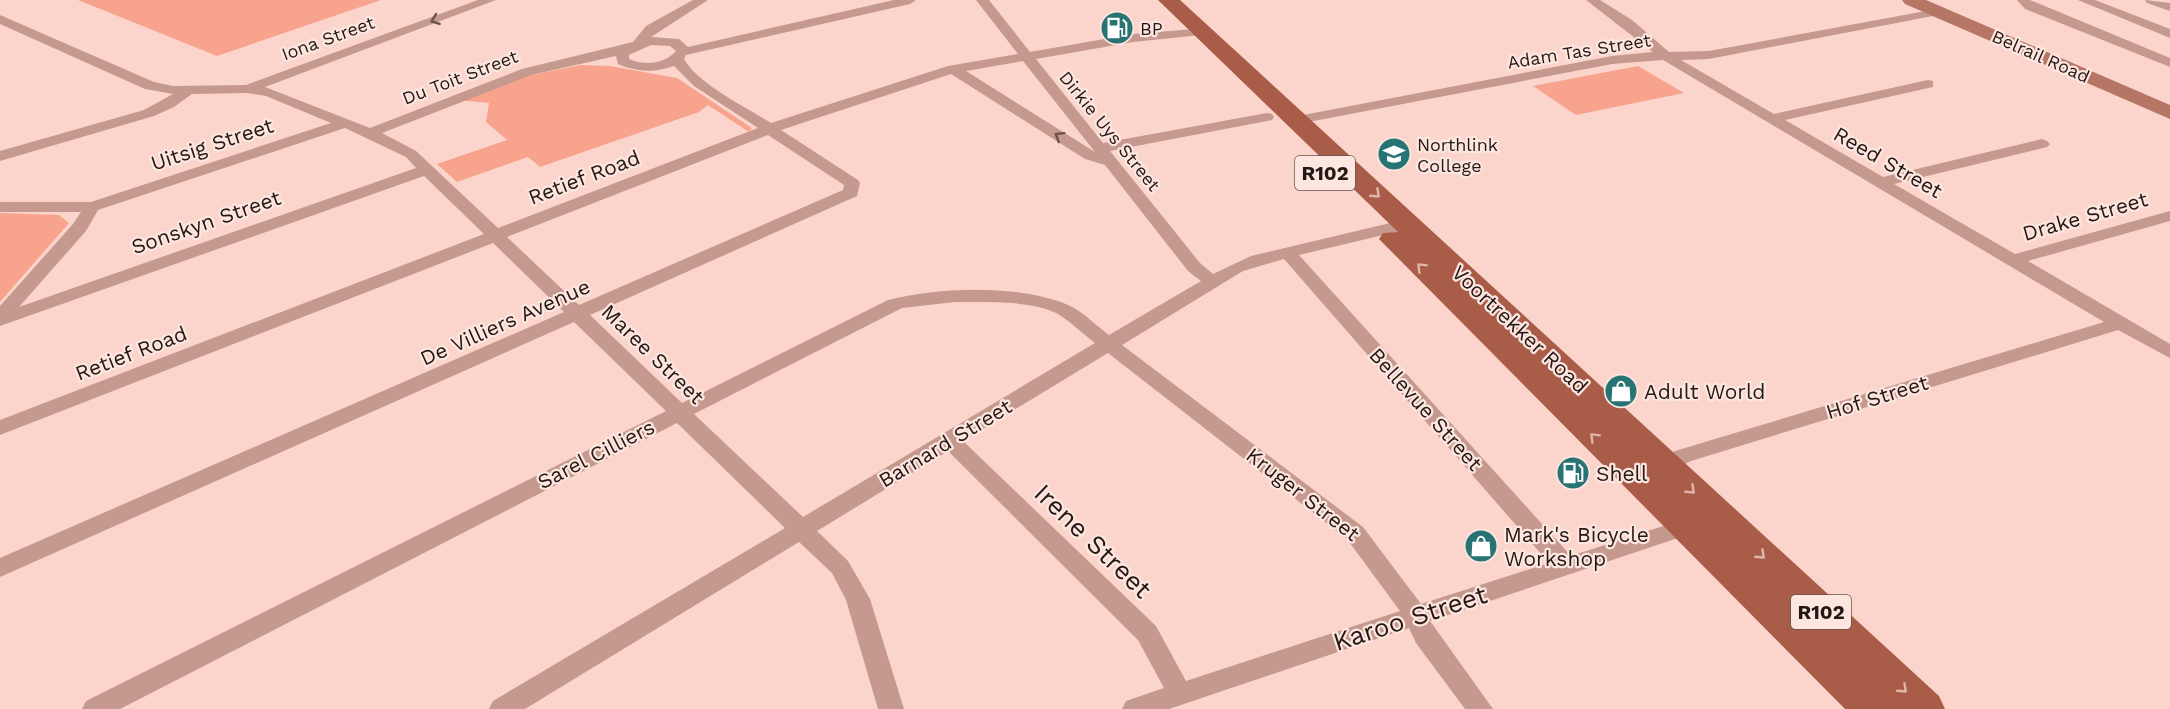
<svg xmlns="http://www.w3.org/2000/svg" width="2170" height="709" font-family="'Work Sans',sans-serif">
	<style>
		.green { fill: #f8a38d }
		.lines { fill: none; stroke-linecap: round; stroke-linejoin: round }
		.street { fill: #c5998d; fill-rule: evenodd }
		.secondary { fill: #b57665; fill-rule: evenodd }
		.primary { fill: #a95c48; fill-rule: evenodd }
		.oneway { stroke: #6d524a }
		.oneway2 { stroke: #e0b6ab }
		.labels { text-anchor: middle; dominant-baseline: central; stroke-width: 4.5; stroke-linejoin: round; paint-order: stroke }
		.far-poi-label { font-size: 18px; fill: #251814; stroke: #fde6e0; text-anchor: start }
		.far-street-label { font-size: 18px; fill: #251814; stroke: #fde6e0 }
		.shield { fill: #fde6e0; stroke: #665651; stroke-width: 1.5 }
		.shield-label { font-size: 20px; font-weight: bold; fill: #251814 }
		.street-label { font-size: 21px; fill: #251814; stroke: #fde6e0 }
		.poi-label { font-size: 21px; fill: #251814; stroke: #fde6e0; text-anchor: start }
		.near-street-label { font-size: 26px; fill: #251814; stroke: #fde6e0 }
	</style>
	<rect width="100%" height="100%" fill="#fbd5cb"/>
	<path class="green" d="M78,0H381L217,56Z
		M581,65L610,66L677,78L752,128L749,132L708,105L699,112L540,167L528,157L457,182L437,164L507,140L486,122L489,103L458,100L522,77Z
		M1638,66L1684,93L1576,115L1533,86Z
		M0,213L59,215L69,223L0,302Z"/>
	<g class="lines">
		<path class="street" d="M478,0H496L265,87L370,128L522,69L633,42L646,26L693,0H708L651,37L679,39L688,47L894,0H916L910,4L686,55L684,59C698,84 746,107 771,123L948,66L1018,54L976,0H989L1030,52L1133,34L1206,28V34L1201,35L1133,42L1036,59L1103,143L1267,113L1272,114L1274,117L1272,120L1267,121L1110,151L1200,263L1213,274L1251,256L1407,219L1413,220L1415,224L1413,228L1299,255L1571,556L1694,516L1702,518L1705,524L1702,530L1430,621L1493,709H1465L1416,643L1409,628L1169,709H1122L1126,701L1164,688L1138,640L948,451L817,531L848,561L870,599L904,709H878L846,600L832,573L799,542L525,709H489L493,701L785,528L677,423L120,709H82L86,701L666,411L574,322L0,577V558L564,312L493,243L0,435V420L484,234L424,176L0,326V306L73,224L81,212H0V202H91L331,123L266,96L247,93L192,94L174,107L154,116L0,161V151L144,110L173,94L145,89L0,24V15L154,82L173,86L246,85ZM651,45L670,46L676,51C665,64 645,66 629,59V55ZM616,56L618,64C636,72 655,73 674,66L694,86L758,128L498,228L416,151L382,133L531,75ZM1023,61L1095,152L966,71ZM951,74L1085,159L1105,165L1188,271L1201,281L1109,335C1096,326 1083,311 1068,305C1018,284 940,287 888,300L682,403L590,315L857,196L860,183L858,180L781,130ZM345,128L406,157L416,168L19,307L86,231L98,210ZM768,135L844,185L843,190L579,305L507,237ZM1284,259L1549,563L1421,604L1363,527L1122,345L1243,271ZM955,302C984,302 1033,300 1058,314C1071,322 1083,334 1095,343L803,517L694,414L902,308ZM1108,353L1347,539L1400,611L1186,681L1156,626L963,441Z
			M1586,0H1600L1632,20L1669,52L1709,51L1942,8L1944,11L1938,15L1709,59L1681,60L1774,114L1928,80L1933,81V87L1785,120L1883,177L2042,139L2047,141L2050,144L2047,147L1894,184L2015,254L2170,211V221L2028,261L2170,344V358L2118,330L1691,461C1678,467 1664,478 1649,473L1646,468L1649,463L1675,451L2104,322L1663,60L1612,64L1298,124L1291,120L1298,116L1612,56L1653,52Z
			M2017,0H2030L2170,58V67L2025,9Z
			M2078,0H2095L2170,29V38Z
			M2145,0L2170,3V11L2147,3Z"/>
		<path class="secondary" d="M1902,0H1926L2170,105V119L1905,4Z"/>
		<path class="primary" d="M1158,0H1180L1939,696L1945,709H1845L1379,239L1383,233L1398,232Z"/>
	</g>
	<defs><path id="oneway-chevron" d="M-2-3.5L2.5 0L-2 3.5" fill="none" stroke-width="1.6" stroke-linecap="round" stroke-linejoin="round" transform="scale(1.5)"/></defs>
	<g class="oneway">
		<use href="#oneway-chevron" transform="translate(435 20) rotate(160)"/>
		<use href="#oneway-chevron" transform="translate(1059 136) rotate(-148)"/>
	</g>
	<g class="oneway2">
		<use href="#oneway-chevron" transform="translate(1376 194) rotate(43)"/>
		<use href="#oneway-chevron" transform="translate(1421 267) rotate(-135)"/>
		<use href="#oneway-chevron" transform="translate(1594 437) rotate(-135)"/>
		<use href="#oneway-chevron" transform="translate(1691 490) rotate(43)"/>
		<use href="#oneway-chevron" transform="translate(1761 555) rotate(43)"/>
		<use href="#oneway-chevron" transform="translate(1903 689) rotate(43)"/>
	</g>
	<defs>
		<g id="fuel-disc" transform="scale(1.725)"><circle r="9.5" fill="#287373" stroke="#fde6e0"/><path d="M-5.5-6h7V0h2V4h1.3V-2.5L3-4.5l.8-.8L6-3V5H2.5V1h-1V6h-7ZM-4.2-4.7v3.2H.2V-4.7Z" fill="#fff"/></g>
		<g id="university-disc" transform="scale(1.725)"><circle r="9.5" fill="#287373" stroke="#fde6e0"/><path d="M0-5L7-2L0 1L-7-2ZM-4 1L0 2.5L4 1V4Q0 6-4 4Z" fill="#fff"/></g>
		<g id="shop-disc" transform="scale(1.725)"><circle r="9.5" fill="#287373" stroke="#fde6e0"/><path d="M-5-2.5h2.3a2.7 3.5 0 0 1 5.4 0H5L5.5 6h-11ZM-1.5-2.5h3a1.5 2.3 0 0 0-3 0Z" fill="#fff"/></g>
	</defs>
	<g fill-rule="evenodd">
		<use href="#fuel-disc" x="1117" y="28"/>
		<use href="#university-disc" x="1394" y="154"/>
		<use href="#shop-disc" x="1621" y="391"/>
		<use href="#fuel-disc" x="1573" y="473"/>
		<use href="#shop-disc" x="1481" y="546"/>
	</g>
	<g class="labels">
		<g class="far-poi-label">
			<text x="1140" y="28">BP</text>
			<text x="1417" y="144">Northlink<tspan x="1417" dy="21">College</tspan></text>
		</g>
		<g class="far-street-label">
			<text transform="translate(328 38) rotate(-20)">Iona Street</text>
			<text transform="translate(1579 51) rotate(-9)">Adam Tas Street</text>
			<text transform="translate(2041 56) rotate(24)">Belrail Road</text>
			<text transform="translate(460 77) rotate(-21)">Du Toit Street</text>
			<text transform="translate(1110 131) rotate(51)">Dirkie Uys Street</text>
		</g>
		<g class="shield">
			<rect x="1295" y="156" width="60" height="34" rx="4.5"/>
			<rect x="1791" y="595" width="60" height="34" rx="4.5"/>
		</g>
		<g class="shield-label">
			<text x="1325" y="173">R102</text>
			<text x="1821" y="612">R102</text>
		</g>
		<g class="street-label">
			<text transform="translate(212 144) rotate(-18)">Uitsig Street</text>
			<text transform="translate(1888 162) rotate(30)">Reed Street</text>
			<text transform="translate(584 177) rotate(-21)">Retief Road</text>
			<text transform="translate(2085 216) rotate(-16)">Drake Street</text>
			<text transform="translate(206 222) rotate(-19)">Sonskyn Street</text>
			<text transform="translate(505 322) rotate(-24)">De Villiers Avenue</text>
			<text transform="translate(1520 329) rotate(43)">Voortrekker Road</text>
			<text transform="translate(131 353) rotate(-21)">Retief Road</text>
			<text transform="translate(653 354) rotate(44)">Maree Street</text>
			<text transform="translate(1877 397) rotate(-17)">Hof Street</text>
			<text transform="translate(1426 409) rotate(48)">Bellevue Street</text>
			<text transform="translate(945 443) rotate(-31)">Barnard Street</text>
			<text transform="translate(596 454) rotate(-27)">Sarel Cilliers</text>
			<text transform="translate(1303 494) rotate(38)">Kruger Street</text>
		</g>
		<g class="poi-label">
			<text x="1644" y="391">Adult World</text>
			<text x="1596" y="473">Shell</text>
			<text x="1504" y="534">Mark's Bicycle<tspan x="1504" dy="24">Workshop</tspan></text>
		</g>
		<g class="near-street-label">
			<text transform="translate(1093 541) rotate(44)">Irene Street</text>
			<text transform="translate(1410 618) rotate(-18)">Karoo Street</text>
		</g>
	</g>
</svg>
